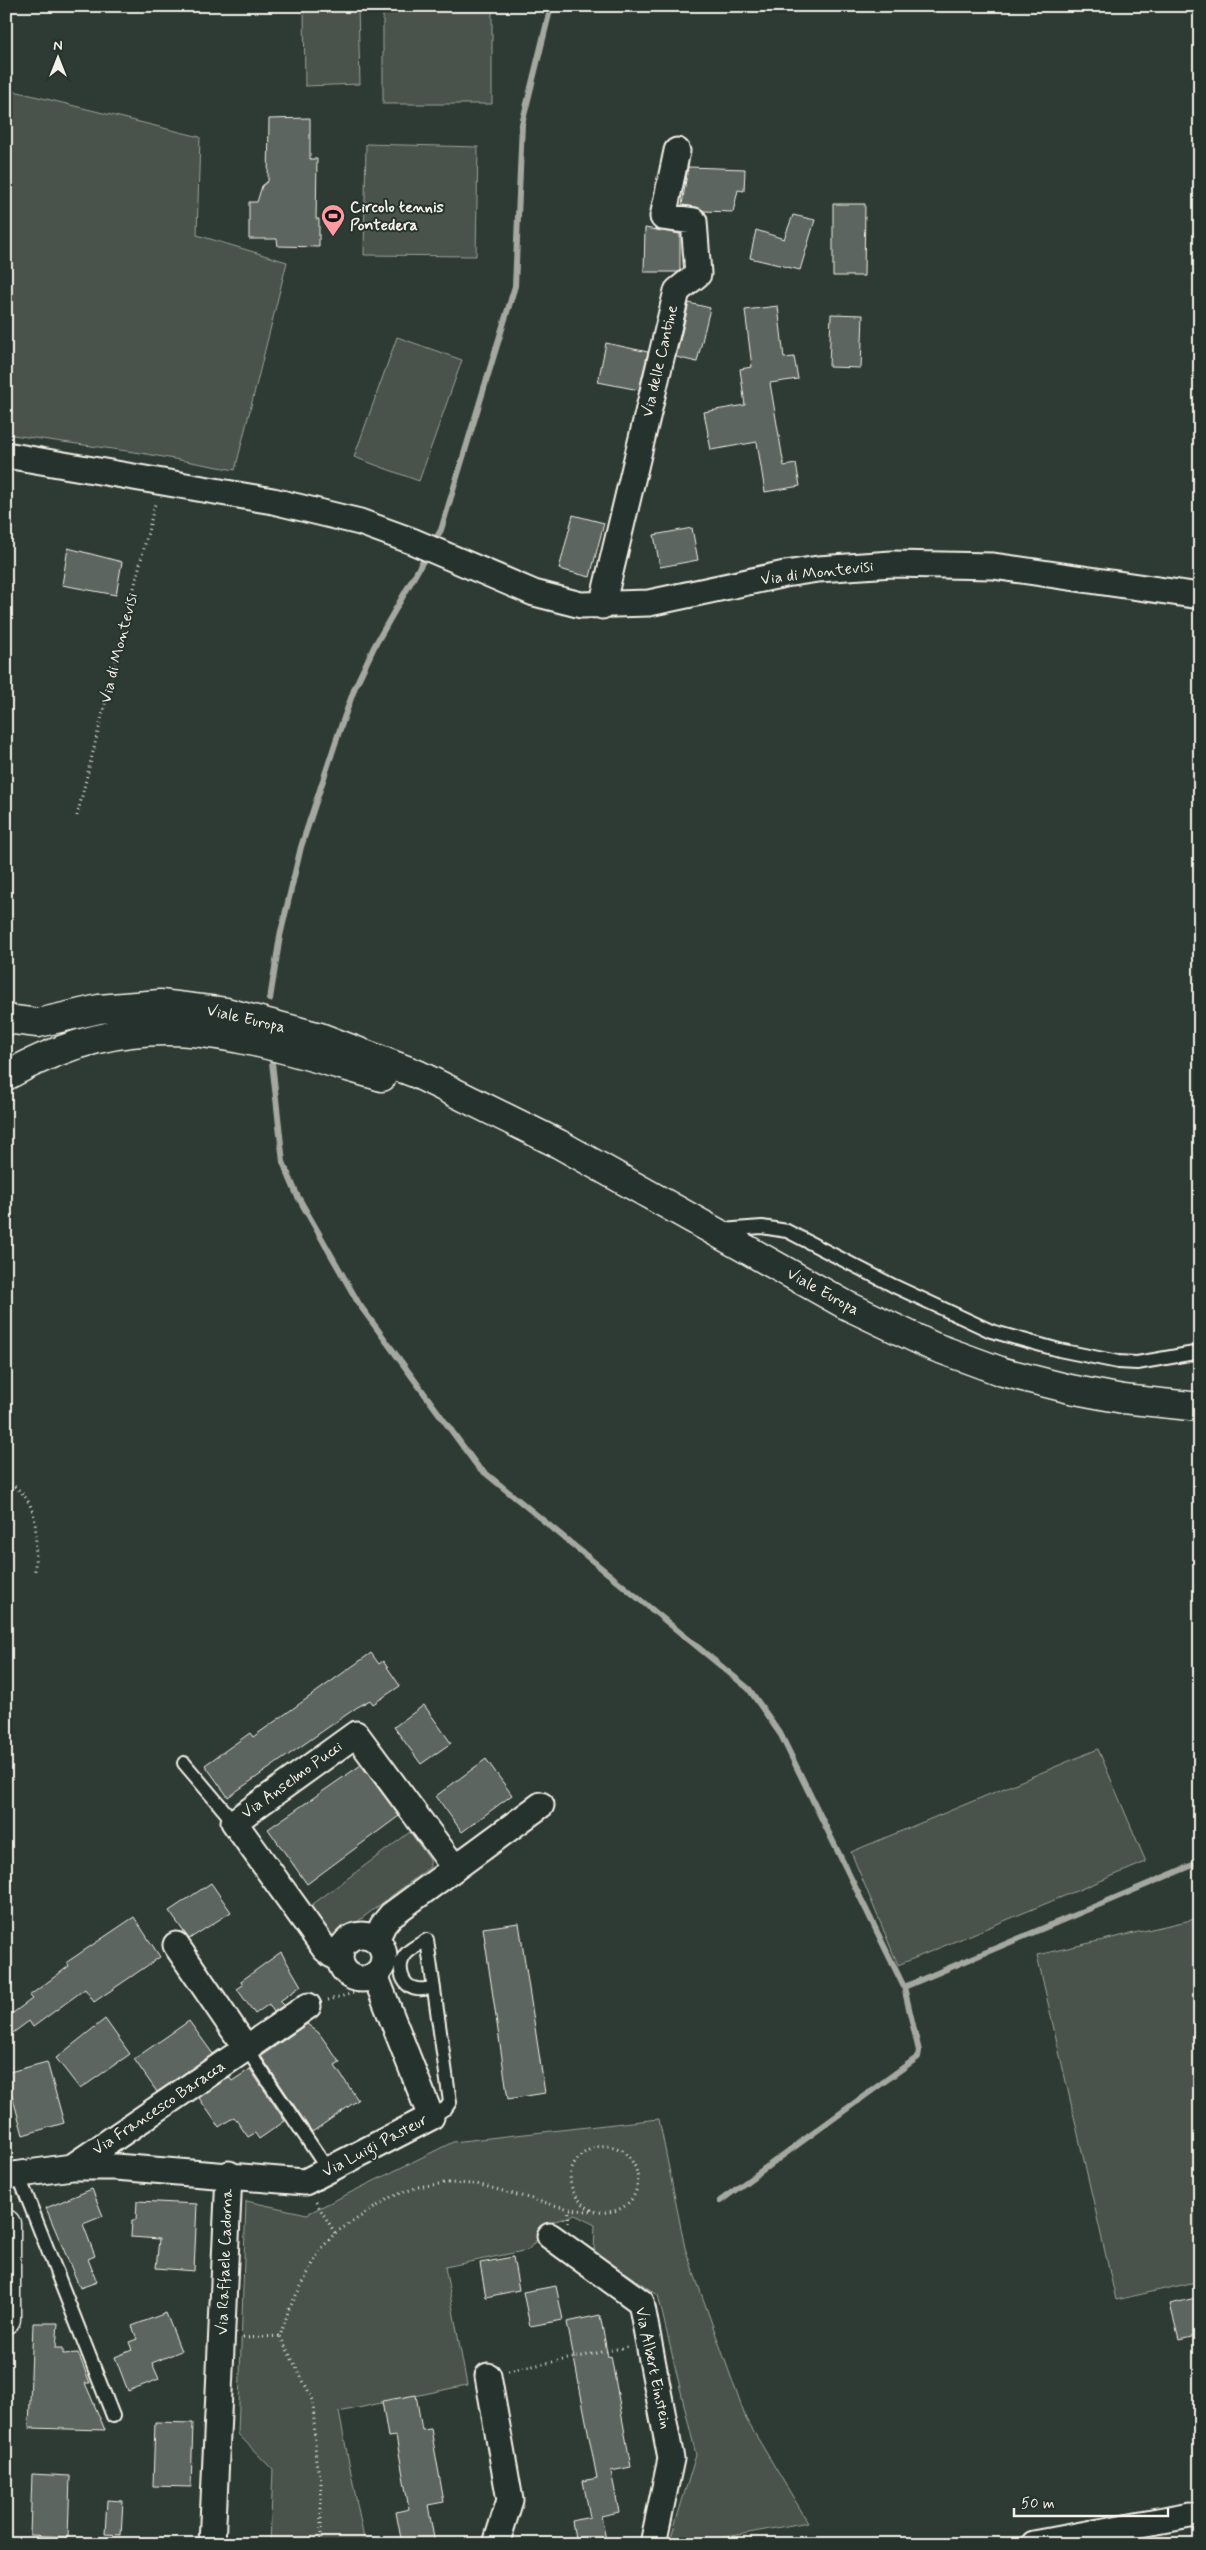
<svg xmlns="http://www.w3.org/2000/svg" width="1206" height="2550" font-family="Mynerve,sans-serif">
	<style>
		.green { fill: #48524c; stroke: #9ea29a }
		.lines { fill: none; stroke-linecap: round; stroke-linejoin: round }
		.stream { stroke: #a4a8a0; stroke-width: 6 }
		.building { fill: #5c655e; stroke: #f4f1e8 }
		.service-casing { stroke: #f4f1e8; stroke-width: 16 }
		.minor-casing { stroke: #f4f1e8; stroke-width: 29 }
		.tertiary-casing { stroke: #f4f1e8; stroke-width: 31 }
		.primary-casing { stroke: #f4f1e8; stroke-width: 31 }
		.path { stroke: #f4f1e8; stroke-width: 3; stroke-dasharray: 1 4; stroke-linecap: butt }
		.service { stroke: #26332d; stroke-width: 12 }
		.minor { stroke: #26332d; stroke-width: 25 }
		.tertiary { stroke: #26332d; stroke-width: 28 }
		.primary { stroke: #26332d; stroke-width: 28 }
		.labels { text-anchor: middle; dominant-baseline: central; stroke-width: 4; stroke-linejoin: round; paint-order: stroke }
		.poi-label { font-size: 16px; font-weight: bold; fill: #f4f1e8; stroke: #26332d; text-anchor: start }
		.street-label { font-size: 16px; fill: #f4f1e8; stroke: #26332d }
	</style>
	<rect width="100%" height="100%" fill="#2e3b34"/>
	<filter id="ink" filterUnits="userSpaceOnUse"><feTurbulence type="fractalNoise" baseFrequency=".02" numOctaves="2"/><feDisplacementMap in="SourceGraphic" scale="10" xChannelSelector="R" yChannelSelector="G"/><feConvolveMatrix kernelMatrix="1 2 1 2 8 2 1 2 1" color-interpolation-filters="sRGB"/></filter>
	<g filter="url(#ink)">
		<path class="green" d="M304,6H358L360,84L305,86Z
			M383,6H492V104H383Z
			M6,89L200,137L197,235L287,262L235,470L141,453L6,434Z
			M366,144L478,147L476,256L364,255Z
			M397,337L462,360L419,481L354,457Z
			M1098,1749L1146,1862L898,1965L851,1852Z
			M410,1832L430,1860V1867L337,1937L328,1936L309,1907Z
			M1200,1918V2281L1116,2300L1037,1955Z
			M659,2119L685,2248L746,2419L808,2522L689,2544H669L696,2455L658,2295L594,2252L595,2225L575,2215L552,2222L528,2250L445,2267L467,2385L339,2412L365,2544H270L273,2470L238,2434L246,2201L307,2214L453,2142Z"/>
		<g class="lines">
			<path class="stream" d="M432,545L441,530L515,286L522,124L551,6
				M270,999L280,936L301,847L339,732L355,687L374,647L427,554
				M271,1053L283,1162L297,1195L359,1304L478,1467L749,1689L781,1735L904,1987L1200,1862
				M720,2201L918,2057L919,2051L904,1987"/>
		</g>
		<path class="building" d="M310,118V159H317L316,219H319V247L278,246L277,239H249V202H257L262,186L268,181L269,119Z
			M688,167L745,169L744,191L738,190L733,212L704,211L696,207L682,205Z
			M833,204H865L864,276H833Z
			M793,215L815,220L800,270L750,258L756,230L784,239Z
			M645,228L680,234V270L678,272H644Z
			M689,303L710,308L697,362L676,357Z
			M778,306L784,358L794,357L798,379L770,383L784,466L796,464L800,486L765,492L757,442L711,450L704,412L745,405L740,369L752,367L745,310Z
			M831,314L863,315L861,368L829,367Z
			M606,343L648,352L639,390L598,382Z
			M573,515L604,523L590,577L559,569Z
			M692,528L698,560L660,567L654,535Z
			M68,548L122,562L116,595L62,585Z
			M371,1653L379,1664L383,1661L400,1686L373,1704L370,1700L356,1708L228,1797L205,1765L250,1733L253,1737Z
			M424,1705L451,1743L421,1764L394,1727Z
			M486,1759L512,1795L462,1832L436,1796Z
			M361,1765L399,1816L307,1884L268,1829Z
			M211,1883L231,1912L189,1939L169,1911Z
			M134,1917L160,1957L94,2002L85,1989L33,2027L29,2021L6,2038V2018L32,1999L29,1996L69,1966L67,1962Z
			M519,1923L545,2093L508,2099L483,1928Z
			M281,1952L301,1986L280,2001L284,2005L274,2012L269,2004L255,2014L237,1989L243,1985L241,1981Z
			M105,2019L130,2054L80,2089L56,2058Z
			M189,2021L213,2054L157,2092L134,2059Z
			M307,2024L319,2033L340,2063L335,2066L358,2100L312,2132L261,2056Z
			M47,2062L64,2123L23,2135L6,2073Z
			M250,2069L285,2121L259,2139L255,2133L248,2137L234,2117L219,2127L199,2098L229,2077L232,2081Z
			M92,2189L103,2216L83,2224L95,2256L88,2259L97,2282L80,2288L46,2208Z
			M137,2201L197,2204L194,2271L156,2268L159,2239L131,2237L132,2220H136Z
			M513,2257L519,2290L486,2297L480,2263Z
			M556,2286L563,2320L530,2326L523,2292Z
			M1200,2297V2335L1179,2340L1170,2304Z
			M166,2313L181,2351L152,2363L159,2379L128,2391L115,2357L132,2350L129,2342L137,2339L132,2326Z
			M600,2315L608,2357L611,2356L631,2467L611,2471L619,2512L601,2516L607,2544H576L572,2521L590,2517L583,2481L597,2478L567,2322Z
			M33,2323H58L56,2348H63V2354L78,2353L90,2383H85L105,2430L29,2428Z
			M416,2395L422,2430L431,2429L444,2502L428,2505L435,2544H402L396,2512L409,2509L396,2436L388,2437L382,2401Z
			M155,2422L193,2423L191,2487L153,2486Z
			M32,2474L70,2476L68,2537L30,2535Z
			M107,2500L123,2501L121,2535L105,2534Z"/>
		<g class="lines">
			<g class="service-casing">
				<path id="service" d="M721,1230L762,1227L787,1231L894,1286L991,1331L1059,1350L1118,1362L1137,1363L1200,1352
					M184,1763L234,1822
					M246,2048L328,2170
					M431,2117L446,2108L450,2102L427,1940C420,1944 411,1948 406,1954C396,1965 401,1987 417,1989C422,1990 429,1988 434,1988
					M18,2174L113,2416"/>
			</g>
			<g class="minor-casing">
				<path id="minor" d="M6,455L273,501L360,522L412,541L534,593L581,605L649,603L785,574L818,569L892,564L993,566L1200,596
					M602,606L677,291L698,274L694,221L663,217L677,151
					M340 1957a22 22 0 1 1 44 0a22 22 0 1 1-44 0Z
					M376,1940L383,1925L391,1915L541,1805
					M176,1945L246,2048
					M339,1957L332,1955L325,1949L234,1822L356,1734L454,1867
					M72,2167L308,2006
					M6,2176L72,2167H115L305,2182L431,2117L375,1975
					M550,2236L641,2302L671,2459L653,2544
					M488,2376L510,2500L496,2544
					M212,2544L229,2174
					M1034,2544L1190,2515"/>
			</g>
			<g class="tertiary-casing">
				<path id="tertiary" d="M6,2224V2319"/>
			</g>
			<g class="primary-casing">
				<path id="primary" d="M6,1019L38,1023L99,1009L160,1004L226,1012L320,1037L417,1074L559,1144L846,1305L932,1346L1003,1372L1070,1389L1123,1399L1200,1407
					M6,1076C144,998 242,1037 382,1077"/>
			</g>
			<path class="path" d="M77,816L155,504
				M6,1481C44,1502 35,1535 35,1572
				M328,2000L358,1992
				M316,2202L335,2233
				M568,2223L569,2209C582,2210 596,2213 608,2212C638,2209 647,2175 627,2155C596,2124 538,2178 593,2211
				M243,2338L280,2336
				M508,2371L627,2347
				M321,2544V2480L316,2462L313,2400L280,2336L289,2309L320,2250L335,2233L391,2197L418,2187L445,2183L477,2184L569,2209"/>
			<use href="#service" class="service"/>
			<use href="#minor" class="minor"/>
			<use href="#tertiary" class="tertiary"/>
			<use href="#primary" class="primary"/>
		</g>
	</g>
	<defs>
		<g id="stadium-pin" transform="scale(1.25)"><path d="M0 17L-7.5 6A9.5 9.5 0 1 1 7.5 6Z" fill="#ff9aa2" stroke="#26332d"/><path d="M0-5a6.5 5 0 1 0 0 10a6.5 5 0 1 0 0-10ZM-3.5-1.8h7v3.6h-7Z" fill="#111"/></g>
	</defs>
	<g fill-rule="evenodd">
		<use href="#stadium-pin" x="333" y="216"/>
	</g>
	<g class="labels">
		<g class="poi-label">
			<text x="350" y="207">Circolo tennis<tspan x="350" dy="18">Pontedera</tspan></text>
		</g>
		<g class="street-label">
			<text transform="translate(660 361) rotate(-77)">Via delle Cantine</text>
			<text transform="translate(817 573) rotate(-7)">Via di Montevisi</text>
			<text transform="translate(119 648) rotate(-76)">Via di Montevisi</text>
			<text transform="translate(246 1019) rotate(13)">Viale Europa</text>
			<text transform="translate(823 1292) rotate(29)">Viale Europa</text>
			<text transform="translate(292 1780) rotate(-36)">Via Anselmo Pucci</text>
			<text transform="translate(159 2108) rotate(-34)">Via Francesco Baracca</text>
			<text transform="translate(375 2146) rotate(-28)">Via Luigi Pasteur</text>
			<text transform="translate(225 2262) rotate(-88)">Via Raffaele Cadorna</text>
			<text transform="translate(653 2368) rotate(78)">Via Albert Einstein</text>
		</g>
	</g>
	<rect width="1206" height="2550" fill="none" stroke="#26332d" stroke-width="25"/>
	<rect x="12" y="12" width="1181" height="2525" fill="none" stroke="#f4f1e8" stroke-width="2" filter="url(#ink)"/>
	<g transform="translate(58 58)" stroke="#26332d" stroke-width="4" paint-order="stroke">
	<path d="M0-4L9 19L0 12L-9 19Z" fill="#f4f1e8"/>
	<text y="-8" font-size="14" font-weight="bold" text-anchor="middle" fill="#f4f1e8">N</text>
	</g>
	<path d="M1014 2508v8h154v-8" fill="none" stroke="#f4f1e8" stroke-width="2.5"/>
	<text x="1021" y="2508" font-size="15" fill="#f4f1e8" stroke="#26332d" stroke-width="4" paint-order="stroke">50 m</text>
</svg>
